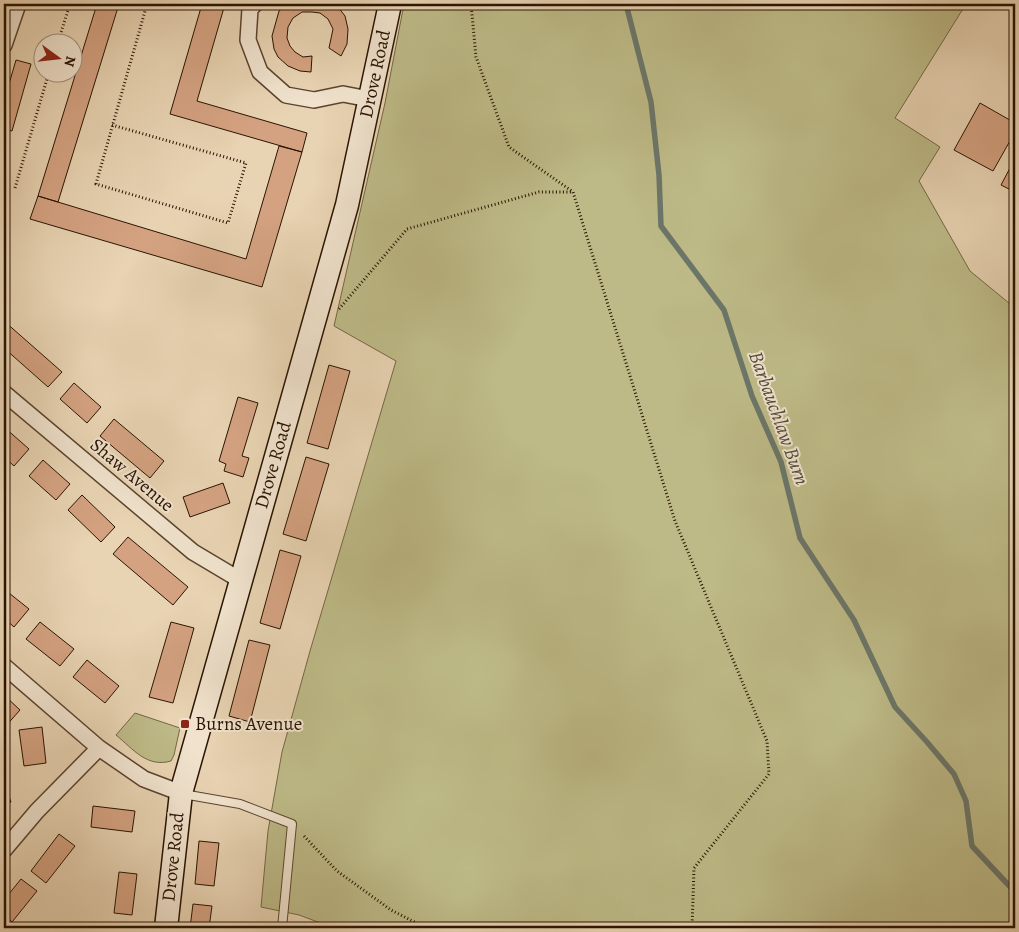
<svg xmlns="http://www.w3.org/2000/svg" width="1019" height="932" font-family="Alegreya,serif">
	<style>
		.green { fill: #bdba87; stroke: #746744 }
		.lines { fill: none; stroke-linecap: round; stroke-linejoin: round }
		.stream { stroke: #6b7669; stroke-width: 5.5 }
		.building { fill: #d4a281; stroke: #2a1402 }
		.lane-casing { stroke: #5a442e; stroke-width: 10 }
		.street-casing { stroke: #5a442e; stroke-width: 18 }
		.secondary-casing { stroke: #2a1402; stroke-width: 25 }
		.path { stroke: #2a1402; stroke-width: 3; stroke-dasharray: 1 2.5; stroke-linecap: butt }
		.lane { stroke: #f0e2cd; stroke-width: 8 }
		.street { stroke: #f0e2cd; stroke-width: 15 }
		.secondary { stroke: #f0e2cd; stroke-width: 22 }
		.poi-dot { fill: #8f2418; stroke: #f0e2cd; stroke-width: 2 }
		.labels { text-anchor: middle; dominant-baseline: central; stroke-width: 4; stroke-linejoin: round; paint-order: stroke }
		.street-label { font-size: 19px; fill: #2a1402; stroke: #f0e2cd }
		.poi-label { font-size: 19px; fill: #2a1402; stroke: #f0e2cd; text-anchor: start }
		.water-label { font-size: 20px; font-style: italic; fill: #504d3e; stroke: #f0e2cd }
	</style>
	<rect width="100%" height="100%" fill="#e8d3b2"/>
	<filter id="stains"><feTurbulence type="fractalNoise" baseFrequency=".004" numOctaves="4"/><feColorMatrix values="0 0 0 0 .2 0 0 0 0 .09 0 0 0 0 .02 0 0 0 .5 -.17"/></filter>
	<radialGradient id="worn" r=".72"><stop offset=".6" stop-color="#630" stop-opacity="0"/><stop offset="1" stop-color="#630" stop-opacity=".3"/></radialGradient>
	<path class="green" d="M404,4H966L895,118L940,147L919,181L970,271L1015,308V928H334L299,915L261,907L268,831L282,752L310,651L396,361L334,326L385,103Z
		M135,713L180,728L174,755L171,761C147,768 133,749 116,735Z"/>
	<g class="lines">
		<path class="stream" d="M626,4L651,102L659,175L661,226L724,310L752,396L781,462L800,538L854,620L895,707L927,742L954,774L966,801L972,846L1015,892"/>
	</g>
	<path class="building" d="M97,4H119L58,202L38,196Z
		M202,4H225L197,101L307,133L302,152L170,114Z
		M287,4H334L338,7L345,16L348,29L347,44L341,56L329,48L333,29L328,19L320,13L312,12H302L293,18L288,27L287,38L290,46L295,52L303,57L312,56L311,72L300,71L288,66L278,57L274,49L272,36L279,11Z
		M16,60L31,64L12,131L4,129V101Z
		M980,103L1015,123V132L993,171L954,150Z
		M279,146L302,152L262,287L30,219L38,196L246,259Z
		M1010,168L1015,171V192L1001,185Z
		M4,321L62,372L48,387L4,348Z
		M329,365L350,371L328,449L307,443Z
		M74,383L101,407L87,423L60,399Z
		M238,397L258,403L242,456L249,458L243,477L224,471L226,464L219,461Z
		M114,419L164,461L150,478L100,436Z
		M4,427L29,449L14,466L4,457Z
		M306,457L329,464L306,541L283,534Z
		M43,460L70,484L56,500L29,476Z
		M223,483L230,503L190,517L183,497Z
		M82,495L115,527L101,542L68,510Z
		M128,537L188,587L173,605L113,554Z
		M280,550L301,556L280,629L260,623Z
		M4,589L29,609L14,627L4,618Z
		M40,622L74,649L60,666L26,639Z
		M171,622L194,628L173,703L149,697Z
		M249,640L270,645L250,722L229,716Z
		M87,660L119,686L105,703L73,677Z
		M4,695L20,710L4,728Z
		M42,727L46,763L24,766L19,730Z
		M4,783L11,802L4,805Z
		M93,806L135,811L132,832L91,827Z
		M59,834L75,846L46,883L31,871Z
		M199,841L219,843L214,886L195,884Z
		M119,872L137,874L132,915L114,913Z
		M21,879L37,891L12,922L4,915V900Z
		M193,904L212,906L209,928H190Z
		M111,924L131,926L130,928H111Z"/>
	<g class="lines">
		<g class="lane-casing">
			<path id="lane" d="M1014,94L1015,95
				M183,794L240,804L292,824L282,928"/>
		</g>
		<g class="street-casing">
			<path id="street" d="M255,4L250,9L248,40L260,72L286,95L314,100L343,94L369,99
				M4,45L18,4
				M4,393L193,552L240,580
				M4,666L99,748L144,779L181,793
				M4,850L37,811L99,748"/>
		</g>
		<g class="secondary-casing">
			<path id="secondary" d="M166,928L181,793L347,205L390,4"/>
		</g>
		<path class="path" d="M471,4L476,57L509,147L573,192L675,521L767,741L769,774L694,868L692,928
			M58,42L70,4
			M112,125L246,163L228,223L96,184L147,4
			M15,188L49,72
			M339,309L407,229L539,192H573
			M304,836L337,871L391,910L426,928"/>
		<use href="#lane" class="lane"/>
		<use href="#street" class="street"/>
		<use href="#secondary" class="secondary"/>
	</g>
	<rect class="poi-dot" x="180" y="719" width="10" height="10" rx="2.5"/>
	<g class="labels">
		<g class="street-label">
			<text transform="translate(375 74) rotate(-78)">Drove Road</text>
			<text transform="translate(273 465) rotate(-74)">Drove Road</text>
			<text transform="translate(132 475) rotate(40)">Shaw Avenue</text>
			<text transform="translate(173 857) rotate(-84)">Drove Road</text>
		</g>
		<g class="poi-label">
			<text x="195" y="724">Burns Avenue</text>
		</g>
		<g class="water-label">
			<text transform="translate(779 418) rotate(70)">Barbauchlaw Burn</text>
		</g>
	</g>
	<rect width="1019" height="932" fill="none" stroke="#e8d3b2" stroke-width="20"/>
	<rect x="5" y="5" width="1009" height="922" fill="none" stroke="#2a1402" stroke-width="2.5"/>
	<rect x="10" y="10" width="999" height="912" fill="none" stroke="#2a1402"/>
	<g transform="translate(58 58) rotate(105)"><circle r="24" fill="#f0e2cd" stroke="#a1907c"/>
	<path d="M0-4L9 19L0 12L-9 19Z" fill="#8f2418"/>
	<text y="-8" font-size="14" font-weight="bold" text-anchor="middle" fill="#2a1402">N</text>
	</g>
	<rect width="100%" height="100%" filter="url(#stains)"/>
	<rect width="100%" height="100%" fill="url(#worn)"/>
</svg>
